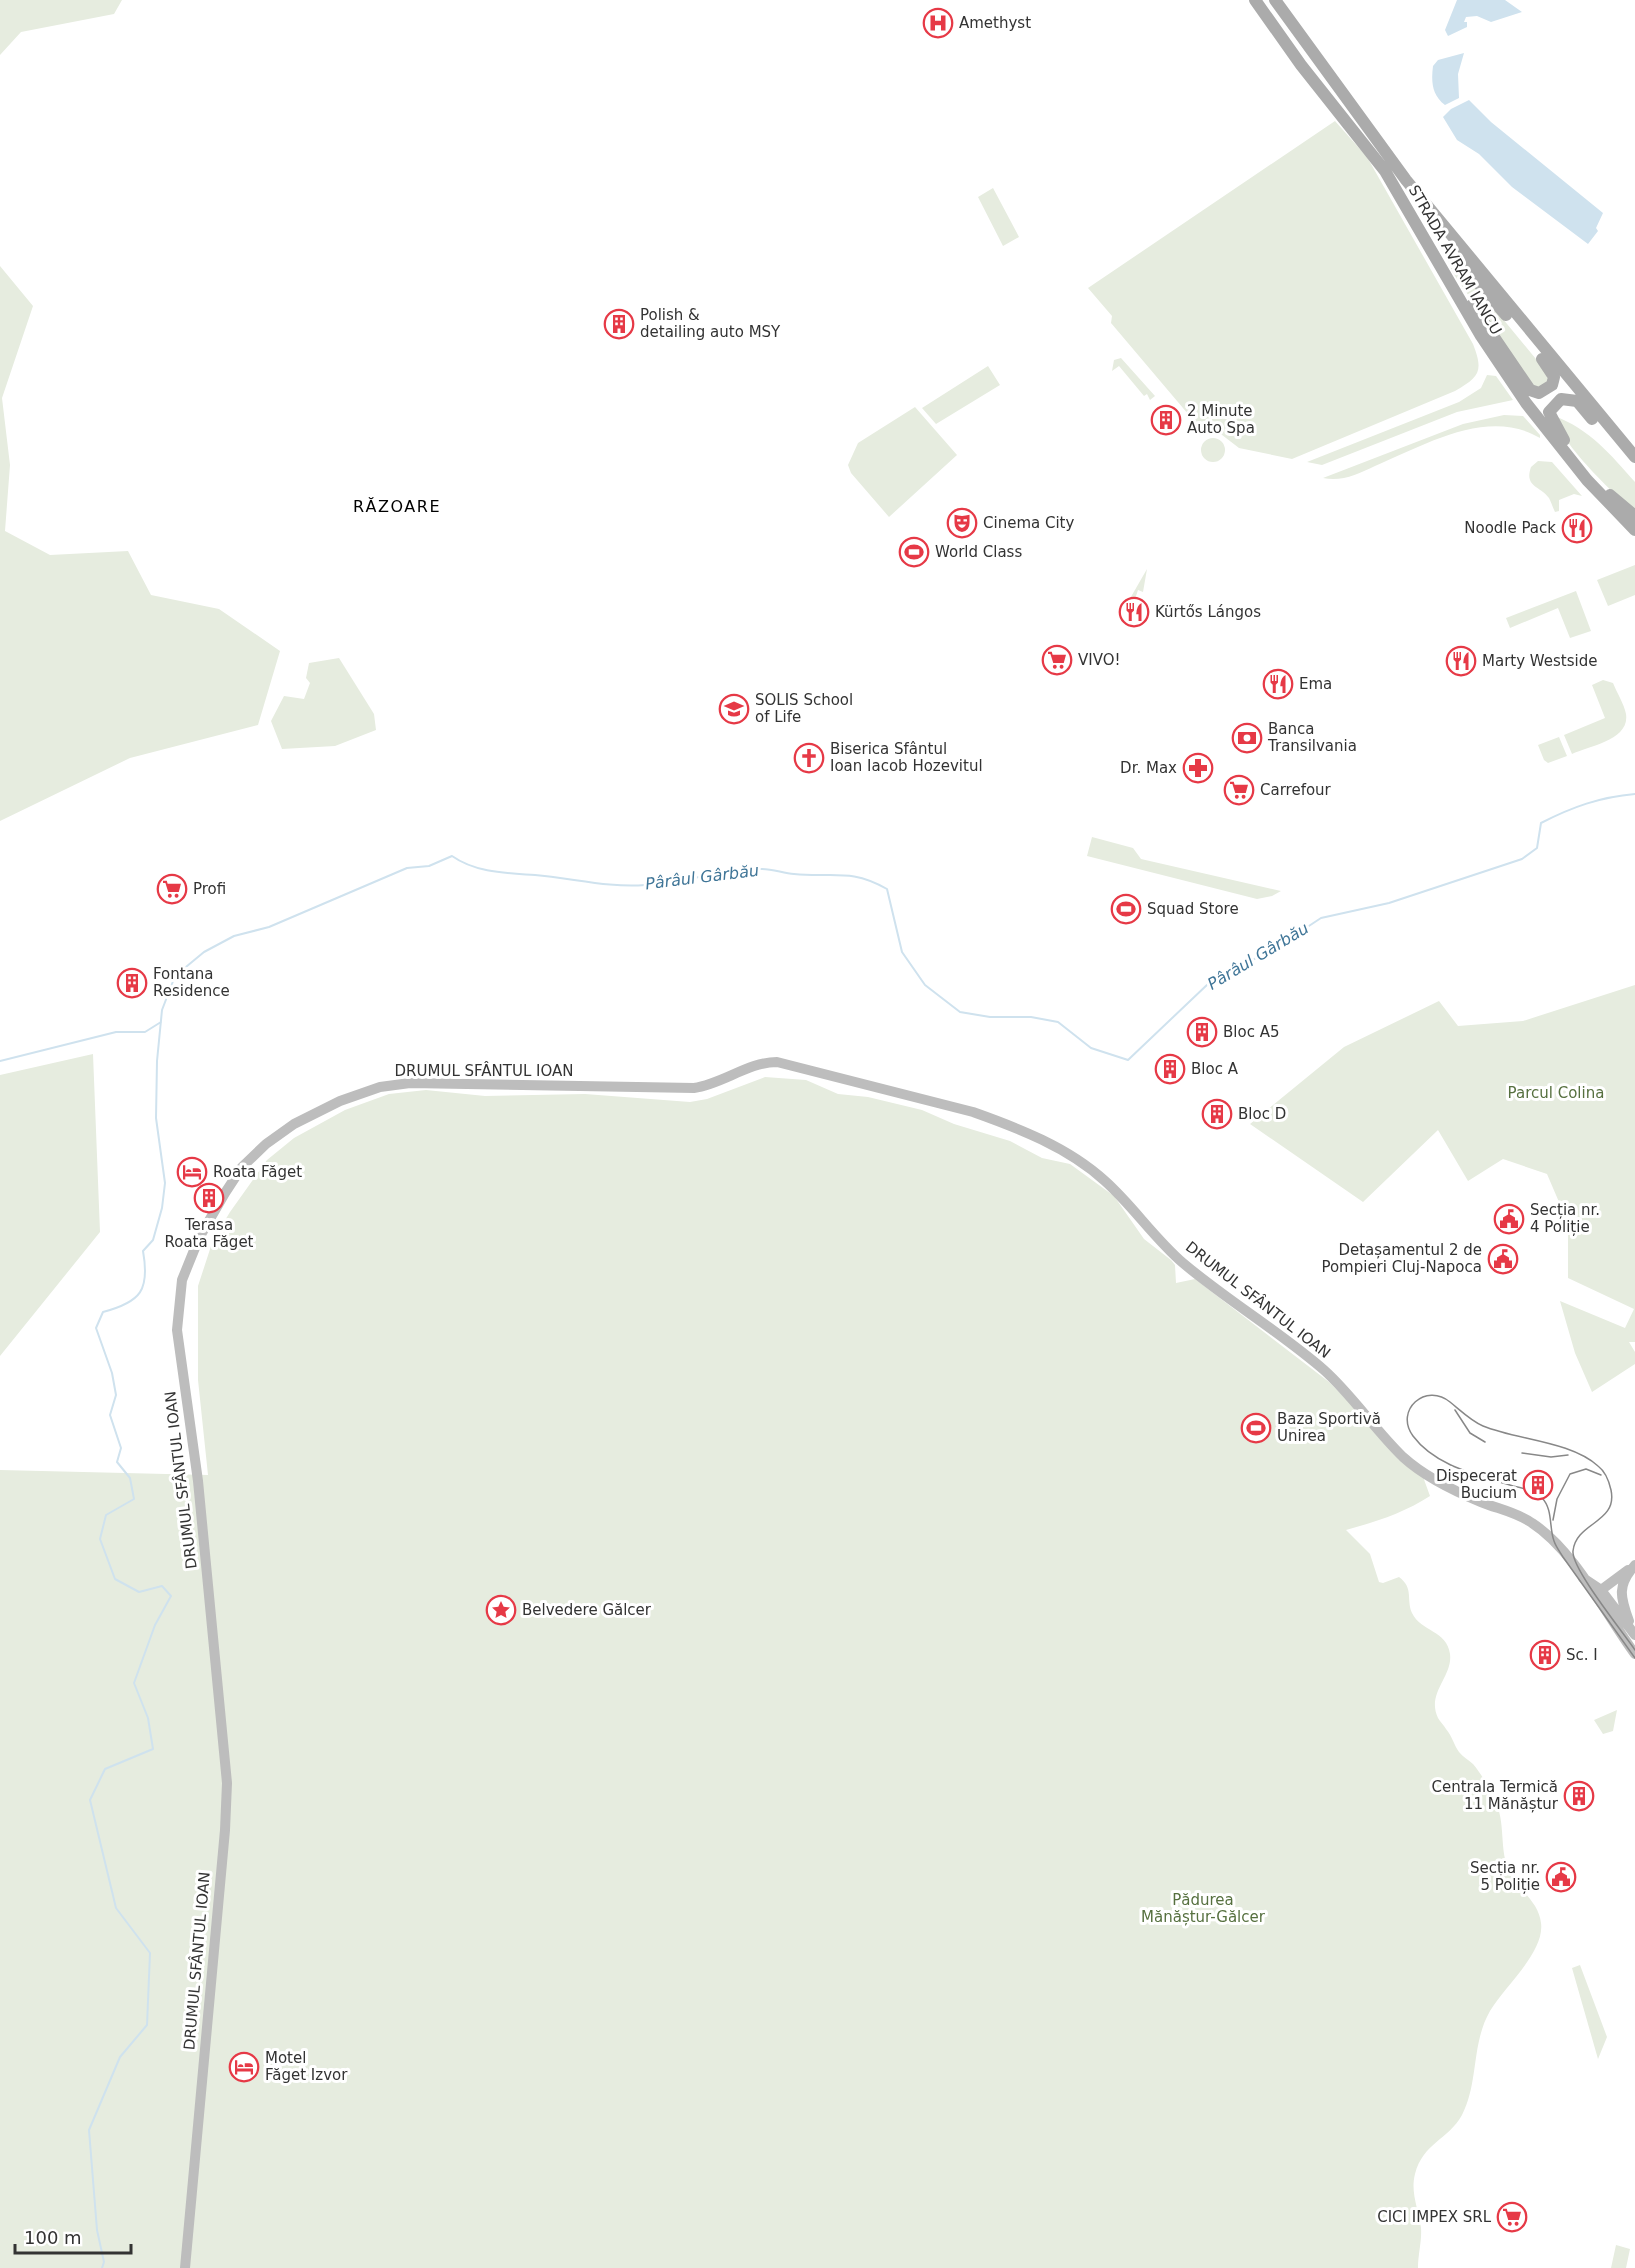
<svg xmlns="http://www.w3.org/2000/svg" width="1635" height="2268" font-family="'DejaVu Sans',sans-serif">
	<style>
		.green { fill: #e6ecdf }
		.water { fill: #cfe2ee }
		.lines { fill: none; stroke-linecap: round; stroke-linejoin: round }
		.stream { stroke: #cfe2ee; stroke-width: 2 }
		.secondary { stroke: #bdbdbd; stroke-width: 10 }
		.primary { stroke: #ababab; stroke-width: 12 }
		.tram { stroke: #888; stroke-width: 1.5 }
		.labels { text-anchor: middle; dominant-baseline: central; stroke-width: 6; stroke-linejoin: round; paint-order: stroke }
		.poi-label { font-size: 15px; fill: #333; stroke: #fff; text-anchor: start }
		.street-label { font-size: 15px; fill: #333; stroke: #fff }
		.park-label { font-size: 15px; fill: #56703f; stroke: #fff }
		.neighbourhood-label { font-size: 16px; letter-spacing: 1.5px; fill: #000; stroke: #fff }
		.water-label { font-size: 16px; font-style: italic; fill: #3f7597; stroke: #fff }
	</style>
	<rect width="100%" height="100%" fill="#fff"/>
	<path class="green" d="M0,0H122L114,14L21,32L0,55Z
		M1335,121L1367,157L1473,344C1484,372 1479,377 1455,391L1292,459L1239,448L1213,428L1194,421L1111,323L1112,316L1088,288Z
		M993,188L1019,237L1003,246L978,197Z
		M1442,245L1545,370L1549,382L1538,388L1531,386L1453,273Z
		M0,266L33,306L2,398L10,465L5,531L50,555L128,551L151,595L219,609L280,651L258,725L130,758L0,821Z
		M1121,358L1155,396L1150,400L1147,394L1144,396L1119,366L1112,371L1114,360Z
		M988,366L1000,385L936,424L922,408Z
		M1487,375L1496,376L1513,400L1457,412L1322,465L1307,462L1459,402L1481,388Z
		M915,407L957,455L889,517L851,473L848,465L858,443Z
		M1504,415L1523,416L1540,435V438C1488,407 1425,445 1375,466C1358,474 1342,482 1323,478L1463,424Z
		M1554,416C1590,429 1611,455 1635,482V512C1615,496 1558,440 1554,416Z
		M1201 450a12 12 0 1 1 24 0a12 12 0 1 1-24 0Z
		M1538,461L1552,462L1582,496L1574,494L1559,500V511L1555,512C1553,508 1551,502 1549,498C1540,486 1524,487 1531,467Z
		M1635,565V595L1608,606L1597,580Z
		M1147,569L1143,592L1138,590L1133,605L1139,607L1138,610L1131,609L1129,617L1124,609Z
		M1576,591L1591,631L1570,638L1558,608L1510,628L1506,618Z
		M339,658L374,714L376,730L335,746L282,749L271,721L284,696L304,699L310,683L306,678L309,663Z
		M1603,680L1613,683C1617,693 1624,704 1626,714C1630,740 1589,746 1572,754L1564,735L1605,718L1592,685Z
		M1559,737L1567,756L1548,763L1544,760L1538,745Z
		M1092,837L1133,848L1141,859L1281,891L1272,896L1257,899L1087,856Z
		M1635,985V1342H1629L1635,1352V1364L1592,1392L1575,1353L1560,1301L1625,1328L1634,1309L1568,1278V1223L1547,1174L1503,1159L1468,1181L1438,1130L1363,1202L1250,1124L1344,1047L1439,1001L1458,1026L1523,1021Z
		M93,1054L100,1232L0,1356V1075Z
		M765,1077L806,1080L838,1094L868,1097L922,1110L954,1124L1010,1141L1042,1158L1070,1164L1114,1196L1144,1239L1171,1260L1175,1265L1176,1283L1195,1279L1329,1382L1422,1474L1430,1496C1404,1513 1375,1522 1346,1530L1370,1554L1379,1582L1383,1583L1399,1577C1414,1588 1406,1599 1412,1613C1421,1632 1447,1630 1450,1654C1453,1677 1426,1693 1438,1718C1440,1722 1444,1725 1446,1729C1452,1736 1454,1745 1459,1752C1463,1757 1469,1760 1473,1764C1481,1773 1489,1788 1494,1799C1507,1822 1498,1850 1510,1873C1519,1890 1539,1902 1541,1923C1545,1952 1504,1987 1490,2011C1471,2044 1479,2082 1462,2115C1448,2140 1423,2143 1415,2174C1410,2193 1419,2210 1421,2228C1422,2241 1418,2254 1418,2268H0V1470L208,1475L198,1380V1286L213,1240L230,1212L267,1160L294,1138L345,1110L389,1094L426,1090L485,1096L585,1094L690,1102L707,1099Z
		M1617,1710L1613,1731L1603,1734L1594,1720Z
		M1580,1965L1607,2037L1598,2059L1572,1968Z
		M1616,2245L1630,2249L1626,2268H1611Z"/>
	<path class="water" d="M1457,0H1505L1522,12L1491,22L1477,16L1466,17L1464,22H1467V27L1448,36L1445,30Z
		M1464,53L1458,74L1459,98L1445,105C1432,95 1431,82 1433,66L1438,60Z
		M1469,100L1491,122L1603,213L1596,228L1598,231L1588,244L1512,187L1479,154L1457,140L1443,117L1451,109Z"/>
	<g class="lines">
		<path class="stream" d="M0,1061L116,1032H145L161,1022
			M102,2268L104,2262L97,2230L89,2130L120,2057L147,2025L150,1953L116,1908L90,1800L105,1769L153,1749L148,1718L134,1683L155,1625L171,1596L162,1586L139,1592L115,1579L100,1539L106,1515L134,1499L130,1478L117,1462L121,1448L110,1415L116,1395L112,1373L96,1328L103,1312C141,1302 150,1290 143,1251L153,1240L162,1208L165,1183L156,1118L157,1061L162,1010L175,976L204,952L234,936L269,927L407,868L429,866L452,856C476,873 507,873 535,875C572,878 609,888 645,885C683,883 720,870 758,869C770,868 782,873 794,874C833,878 850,868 887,889L902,952L925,985L960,1012L990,1017H1031L1058,1022L1091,1048L1128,1060L1209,983L1277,947L1321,918L1389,903L1522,859L1537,848L1541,823C1572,807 1600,797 1635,794"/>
		<path class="secondary" d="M1583,1578L1601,1590L1635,1635
			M1597,1593L1628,1570
			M1629,1621C1620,1597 1617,1585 1635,1565
			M185,2268L225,1830L227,1783L198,1481L177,1330L182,1280L199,1238L225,1193L242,1167L266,1144L294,1124L340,1101L380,1087L410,1083L694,1088C723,1084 748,1062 777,1062L973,1112C1018,1128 1068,1147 1105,1181C1133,1206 1154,1238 1183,1263C1228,1301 1279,1331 1324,1370C1353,1396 1375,1430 1403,1457C1425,1477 1454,1491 1481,1502C1498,1509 1516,1512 1532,1523C1574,1550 1605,1613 1635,1654"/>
		<path class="primary" d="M1255,0L1301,65L1385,171L1481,336L1526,403L1587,480L1635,530
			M1275,0L1406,180L1635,457
			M1464,260L1473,277L1506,315
			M1472,305L1530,390L1539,393L1552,385L1554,377L1542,359
			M1564,440L1549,412L1561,399L1577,401L1592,419
			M1610,495L1635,516"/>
		<path class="tram" d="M1455,1410L1470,1433L1485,1442
			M1522,1453L1551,1457L1568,1455
			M1553,1520L1557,1499L1570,1474L1586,1469L1601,1475
			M1635,1650C1623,1632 1571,1568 1573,1551C1576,1522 1618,1523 1611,1490C1609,1481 1606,1472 1598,1466C1570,1441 1517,1440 1483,1426C1471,1421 1460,1410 1450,1402C1426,1382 1394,1410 1413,1436C1436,1467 1479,1475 1513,1486C1523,1488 1535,1491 1542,1498C1553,1509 1549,1528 1554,1541C1556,1547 1560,1552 1563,1557L1635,1658"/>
	</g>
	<defs>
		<g id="hospital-ring" transform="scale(1.5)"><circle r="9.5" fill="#fff" stroke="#e63946" stroke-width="1.5"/><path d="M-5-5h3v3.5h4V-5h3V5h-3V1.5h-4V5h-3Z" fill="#e63946"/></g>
		<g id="building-ring" transform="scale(1.5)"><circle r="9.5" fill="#fff" stroke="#e63946" stroke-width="1.5"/><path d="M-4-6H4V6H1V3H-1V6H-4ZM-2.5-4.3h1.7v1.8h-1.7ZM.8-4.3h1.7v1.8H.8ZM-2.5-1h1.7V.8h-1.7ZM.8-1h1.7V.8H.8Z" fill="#e63946"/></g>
		<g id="theatre-ring" transform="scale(1.5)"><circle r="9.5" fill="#fff" stroke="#e63946" stroke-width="1.5"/><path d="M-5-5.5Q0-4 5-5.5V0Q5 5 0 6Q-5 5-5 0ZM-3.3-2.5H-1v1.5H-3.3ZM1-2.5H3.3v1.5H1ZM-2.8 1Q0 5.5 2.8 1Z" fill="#e63946"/></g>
		<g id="restaurant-ring" transform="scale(1.5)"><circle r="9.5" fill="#fff" stroke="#e63946" stroke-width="1.5"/><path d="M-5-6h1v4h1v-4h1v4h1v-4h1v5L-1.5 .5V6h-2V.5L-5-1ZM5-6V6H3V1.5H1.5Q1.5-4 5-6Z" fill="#e63946"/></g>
		<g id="stadium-ring" transform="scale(1.5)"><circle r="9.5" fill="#fff" stroke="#e63946" stroke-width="1.5"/><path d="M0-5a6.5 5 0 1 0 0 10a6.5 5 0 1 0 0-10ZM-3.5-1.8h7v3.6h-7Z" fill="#e63946"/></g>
		<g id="supermarket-ring" transform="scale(1.5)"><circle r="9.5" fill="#fff" stroke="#e63946" stroke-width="1.5"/><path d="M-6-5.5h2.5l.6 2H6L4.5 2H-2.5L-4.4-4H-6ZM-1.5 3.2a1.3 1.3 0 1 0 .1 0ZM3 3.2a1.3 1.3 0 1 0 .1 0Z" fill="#e63946"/></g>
		<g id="school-ring" transform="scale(1.5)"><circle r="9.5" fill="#fff" stroke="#e63946" stroke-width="1.5"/><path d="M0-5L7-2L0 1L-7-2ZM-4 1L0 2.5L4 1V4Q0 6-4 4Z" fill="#e63946"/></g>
		<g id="bank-ring" transform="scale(1.5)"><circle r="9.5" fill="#fff" stroke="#e63946" stroke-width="1.5"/><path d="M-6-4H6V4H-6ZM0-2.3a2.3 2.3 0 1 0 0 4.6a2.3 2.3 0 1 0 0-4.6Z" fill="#e63946"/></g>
		<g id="church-ring" transform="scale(1.5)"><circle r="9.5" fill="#fff" stroke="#e63946" stroke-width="1.5"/><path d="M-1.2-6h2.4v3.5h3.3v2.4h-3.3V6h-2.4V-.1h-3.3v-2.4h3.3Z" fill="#e63946"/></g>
		<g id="pharmacy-ring" transform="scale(1.5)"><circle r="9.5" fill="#fff" stroke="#e63946" stroke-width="1.5"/><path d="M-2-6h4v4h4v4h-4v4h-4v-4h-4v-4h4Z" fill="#e63946"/></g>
		<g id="hotel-ring" transform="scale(1.5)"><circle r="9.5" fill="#fff" stroke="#e63946" stroke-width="1.5"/><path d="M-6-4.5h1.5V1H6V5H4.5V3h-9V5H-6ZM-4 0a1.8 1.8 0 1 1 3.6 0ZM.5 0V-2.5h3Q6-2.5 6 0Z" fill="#e63946"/></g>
		<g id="civic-ring" transform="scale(1.5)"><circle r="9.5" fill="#fff" stroke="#e63946" stroke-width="1.5"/><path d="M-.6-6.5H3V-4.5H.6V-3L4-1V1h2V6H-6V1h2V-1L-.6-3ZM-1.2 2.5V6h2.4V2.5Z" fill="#e63946"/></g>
		<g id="sight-ring" transform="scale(1.5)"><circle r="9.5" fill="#fff" stroke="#e63946" stroke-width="1.5"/><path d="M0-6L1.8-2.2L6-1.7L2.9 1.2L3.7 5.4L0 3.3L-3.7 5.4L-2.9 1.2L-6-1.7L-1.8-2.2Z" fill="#e63946"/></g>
	</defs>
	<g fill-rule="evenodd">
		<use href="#hospital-ring" x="938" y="23"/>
		<use href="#building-ring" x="619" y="324"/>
		<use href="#building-ring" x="1166" y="420"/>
		<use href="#theatre-ring" x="962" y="523"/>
		<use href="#restaurant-ring" x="1577" y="528"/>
		<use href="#stadium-ring" x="914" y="552"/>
		<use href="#restaurant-ring" x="1134" y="612"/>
		<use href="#supermarket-ring" x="1057" y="660"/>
		<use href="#restaurant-ring" x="1461" y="661"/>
		<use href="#restaurant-ring" x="1278" y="684"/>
		<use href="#school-ring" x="734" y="709"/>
		<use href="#bank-ring" x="1247" y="738"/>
		<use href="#church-ring" x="809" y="758"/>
		<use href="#pharmacy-ring" x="1198" y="768"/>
		<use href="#supermarket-ring" x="1239" y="790"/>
		<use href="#supermarket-ring" x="172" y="889"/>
		<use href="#stadium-ring" x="1126" y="909"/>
		<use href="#building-ring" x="132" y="983"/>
		<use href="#building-ring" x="1202" y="1032"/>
		<use href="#building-ring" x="1170" y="1069"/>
		<use href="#building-ring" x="1217" y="1114"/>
		<use href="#hotel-ring" x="192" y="1172"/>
		<use href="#building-ring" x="209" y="1198"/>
		<use href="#civic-ring" x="1509" y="1219"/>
		<use href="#civic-ring" x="1503" y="1259"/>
		<use href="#stadium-ring" x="1256" y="1428"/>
		<use href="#building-ring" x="1538" y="1485"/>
		<use href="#sight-ring" x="501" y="1610"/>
		<use href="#building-ring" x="1545" y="1655"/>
		<use href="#building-ring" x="1579" y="1796"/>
		<use href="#civic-ring" x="1561" y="1877"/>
		<use href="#hotel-ring" x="244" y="2067"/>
		<use href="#supermarket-ring" x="1512" y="2217"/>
	</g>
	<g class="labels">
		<g class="poi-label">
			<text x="959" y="23">Amethyst</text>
			<text x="640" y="315">Polish &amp;<tspan x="640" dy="17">detailing auto MSY</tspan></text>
			<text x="1187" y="411">2 Minute<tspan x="1187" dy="17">Auto Spa</tspan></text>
			<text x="983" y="523">Cinema City</text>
			<text x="1556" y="528" text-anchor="end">Noodle Pack</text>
			<text x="935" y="552">World Class</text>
			<text x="1155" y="612">Kürtős Lángos</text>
			<text x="1078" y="660">VIVO!</text>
			<text x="1482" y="661">Marty Westside</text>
			<text x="1299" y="684">Ema</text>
			<text x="755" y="700">SOLIS School<tspan x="755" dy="17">of Life</tspan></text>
			<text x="1268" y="729">Banca<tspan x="1268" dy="17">Transilvania</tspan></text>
			<text x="830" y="749">Biserica Sfântul<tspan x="830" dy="17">Ioan Iacob Hozevitul</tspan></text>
			<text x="1177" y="768" text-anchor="end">Dr. Max</text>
			<text x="1260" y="790">Carrefour</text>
			<text x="193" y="889">Profi</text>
			<text x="1147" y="909">Squad Store</text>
			<text x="153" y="974">Fontana<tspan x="153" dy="17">Residence</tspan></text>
			<text x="1223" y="1032">Bloc A5</text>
			<text x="1191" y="1069">Bloc A</text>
			<text x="1238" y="1114">Bloc D</text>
			<text x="213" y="1172">Roata Făget</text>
			<text x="1530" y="1210">Secția nr.<tspan x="1530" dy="17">4 Poliție</tspan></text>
			<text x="209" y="1225" text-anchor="middle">Terasa<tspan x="209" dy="17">Roata Făget</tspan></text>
			<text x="1482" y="1250" text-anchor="end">Detașamentul 2 de<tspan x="1482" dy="17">Pompieri Cluj-Napoca</tspan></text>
			<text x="1277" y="1419">Baza Sportivă<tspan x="1277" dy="17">Unirea</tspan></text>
			<text x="1517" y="1476" text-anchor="end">Dispecerat<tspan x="1517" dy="17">Bucium</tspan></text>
			<text x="522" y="1610">Belvedere Gălcer</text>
			<text x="1566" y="1655">Sc. I</text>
			<text x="1558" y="1787" text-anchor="end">Centrala Termică<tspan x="1558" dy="17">11 Mănăștur</tspan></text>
			<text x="1540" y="1868" text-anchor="end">Secția nr.<tspan x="1540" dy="17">5 Poliție</tspan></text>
			<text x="265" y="2058">Motel<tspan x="265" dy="17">Făget Izvor</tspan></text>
			<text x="1491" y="2217" text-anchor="end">CICI IMPEX SRL</text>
		</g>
		<g class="street-label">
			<text transform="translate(1455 260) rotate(60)">STRADA AVRAM IANCU</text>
			<text x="484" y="1071">DRUMUL SFÂNTUL IOAN</text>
			<text transform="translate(1258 1300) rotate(38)">DRUMUL SFÂNTUL IOAN</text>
			<text transform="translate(181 1480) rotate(-97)">DRUMUL SFÂNTUL IOAN</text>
			<text transform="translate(197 1961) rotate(-85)">DRUMUL SFÂNTUL IOAN</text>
		</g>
		<g class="park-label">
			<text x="1556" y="1093">Parcul Colina</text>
			<text x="1203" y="1900">Pădurea<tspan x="1203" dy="17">Mănăștur-Gălcer</tspan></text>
		</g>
		<g class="neighbourhood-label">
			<text x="397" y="506">RĂZOARE</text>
		</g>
		<g class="water-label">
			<text transform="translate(702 877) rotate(-7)">Pârâul Gârbău</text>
			<text transform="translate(1258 956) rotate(-31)">Pârâul Gârbău</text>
		</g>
	</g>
	<path d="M15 2244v9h116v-9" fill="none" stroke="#333333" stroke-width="3"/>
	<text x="24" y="2244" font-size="18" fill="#333333" stroke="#ffffff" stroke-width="4.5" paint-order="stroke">100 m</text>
</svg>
